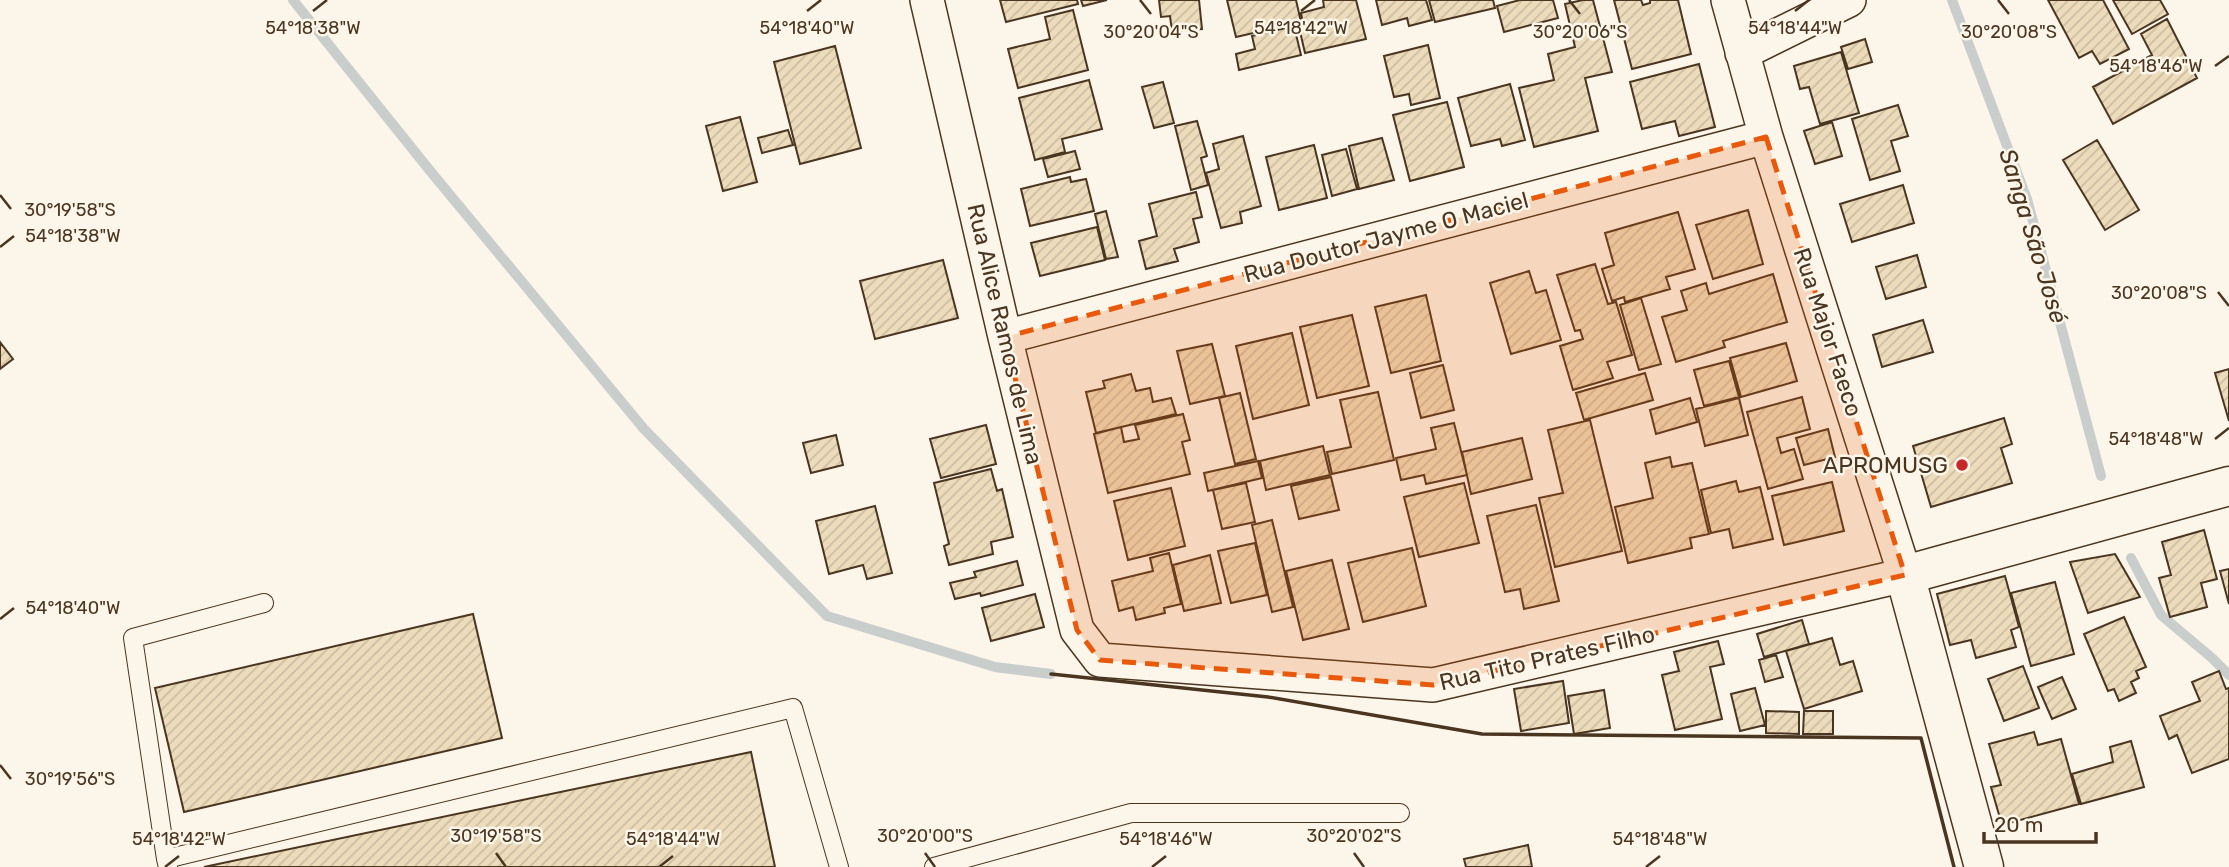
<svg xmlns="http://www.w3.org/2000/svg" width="2229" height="867" font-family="Rubik,sans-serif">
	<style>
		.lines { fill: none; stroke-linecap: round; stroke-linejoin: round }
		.stream { stroke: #c9cecd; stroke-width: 10 }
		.building { fill: url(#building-hatch); stroke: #4a3520; stroke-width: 2 }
		.lane-casing { stroke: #4a3520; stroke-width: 20 }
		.street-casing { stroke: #4a3520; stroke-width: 36 }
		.secondary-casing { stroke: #4a3520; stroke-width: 41 }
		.lane { stroke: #fbf6e9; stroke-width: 18 }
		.street { stroke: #fbf6e9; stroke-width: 33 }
		.secondary { stroke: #fbf6e9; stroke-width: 38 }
		.wall { stroke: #4a3520; stroke-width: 3.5 }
		.marked { fill: #e8590c; fill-opacity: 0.2; stroke: #e8590c; stroke-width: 5; stroke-dasharray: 14 9; stroke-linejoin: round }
		.ticks { fill: none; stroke: #4a3520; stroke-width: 2.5 }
		.poi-dot { fill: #c62828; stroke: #fbf6e9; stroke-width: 2.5 }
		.labels { text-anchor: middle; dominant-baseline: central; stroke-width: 5; stroke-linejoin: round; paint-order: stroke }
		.street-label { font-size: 23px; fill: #4a3520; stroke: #fbf6e9 }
		.poi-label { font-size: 23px; fill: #4a3520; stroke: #fbf6e9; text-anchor: end }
		.water-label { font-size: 24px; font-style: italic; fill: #4a3520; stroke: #fbf6e9 }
		.ticks-label { font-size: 18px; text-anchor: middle; fill: #4a3520; stroke: #fbf6e9; stroke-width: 5; stroke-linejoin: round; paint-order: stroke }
	</style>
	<defs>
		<pattern id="building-hatch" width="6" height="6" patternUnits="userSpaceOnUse" patternTransform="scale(1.75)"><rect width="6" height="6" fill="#ecdcbc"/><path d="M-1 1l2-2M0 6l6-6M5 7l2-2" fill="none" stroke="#ccbda1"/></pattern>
	</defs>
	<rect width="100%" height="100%" fill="#fbf6e9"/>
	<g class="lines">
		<path class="stream" d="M293,0L431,172L644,429L827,616L995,667L1051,674
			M1952,0L2027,199L2101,476
			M2131,558L2161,615L2212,658L2229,675"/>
	</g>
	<path class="building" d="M1000,0H1077L1078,4L1006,22Z
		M1081,0H1107L1083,6Z
		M1159,0H1199L1202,29L1172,31L1170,16L1161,17Z
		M1227,0H1296L1301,22L1236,37Z
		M1323,0H1356L1366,39L1305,53L1298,23H1303L1301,13L1324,7Z
		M1376,0H1426L1432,20L1409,26L1407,18L1382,25Z
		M1429,0H1493L1495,8L1435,22Z
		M1520,0H1553L1558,18L1504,32L1497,6Z
		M1583,0H1593L1612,72L1585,78L1598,131L1534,147L1519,88L1554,80L1548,54L1575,47L1565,4Z
		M1614,0H1641L1643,5L1650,3V0H1678L1691,54L1632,69Z
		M2048,0H2103L2129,49L2100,64L2092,51L2079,58Z
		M2113,0H2160L2168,14L2132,34Z
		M1073,10L1088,70L1018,88L1008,49L1050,39L1045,17Z
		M2167,19L2197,78L2113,124L2093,87L2152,55L2141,34Z
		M1294,26L1301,55L1239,70L1236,54L1255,49L1252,36Z
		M1865,39L1872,62L1848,69L1841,47Z
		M1428,45L1440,98L1411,105L1409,94L1394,97L1384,56Z
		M835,46L861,148L800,164L774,62Z
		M1841,52L1859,113L1820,124L1809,87L1800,89L1794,66Z
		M1699,64L1715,127L1679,136L1675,121L1642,129L1630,82Z
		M1089,80L1102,129L1062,139L1065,152L1035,160L1019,98Z
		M1163,82L1174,123L1154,128L1142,87Z
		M1510,84L1525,140L1502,146L1500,139L1471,146L1458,98Z
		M1447,102L1464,167L1410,181L1393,115Z
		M1898,105L1908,136L1891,141L1900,171L1870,180L1852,119Z
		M740,117L757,182L723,191L706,126Z
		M1197,121L1207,156L1201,158L1208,185L1191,190L1175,126Z
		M1832,122L1842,156L1815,164L1804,131Z
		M788,130L793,145L762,153L758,138Z
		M1243,136L1261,206L1240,212L1242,223L1221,228L1206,173L1219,169L1213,144Z
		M1382,138L1394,180L1359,189L1349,146Z
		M2097,140L2139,210L2105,230L2063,160Z
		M1314,145L1327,198L1279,210L1266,157Z
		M1346,149L1357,189L1332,196L1322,155Z
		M1075,151L1080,169L1048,177L1043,159Z
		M1070,177L1071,182L1086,179L1094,211L1030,226L1021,189Z
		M1903,185L1914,223L1852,242L1840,204Z
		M1196,192L1202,217L1193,219L1199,242L1174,249L1178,261L1146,269L1139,241L1157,236L1149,204Z
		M1748,210L1763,264L1713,279L1696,225Z
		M1106,211L1118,257L1106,259L1095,214Z
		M1678,212L1695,269L1666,277L1670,289L1625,302L1624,297L1612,301L1602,269L1614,265L1605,233Z
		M1097,227L1105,260L1040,276L1031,243Z
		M1917,255L1926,287L1886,299L1876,267Z
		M943,260L958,318L875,339L860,281Z
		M1595,264L1608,304L1616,302L1632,355L1607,362L1613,378L1573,390L1560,346L1583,339L1580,330L1575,331L1557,275Z
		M1529,271L1536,293L1546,290L1561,340L1511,354L1490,283Z
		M1773,274L1787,322L1723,341L1725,347L1676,362L1662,317L1687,310L1681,291L1706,283L1709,294Z
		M1426,295L1441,361L1391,373L1375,307Z
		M1641,298L1661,364L1639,370L1620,305Z
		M1352,315L1369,386L1317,398L1300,327Z
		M1923,320L1933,352L1882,367L1873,335Z
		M1292,333L1309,405L1253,419L1236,346Z
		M0,342L13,359L0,369Z
		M1786,343L1797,381L1741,397L1730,358Z
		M1212,344L1225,396L1190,404L1177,351Z
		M1729,361L1739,397L1704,406L1694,370Z
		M1443,365L1454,410L1421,418L1410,373Z
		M2229,369V421L2215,373Z
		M1645,373L1653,400L1584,420L1576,393Z
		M1131,374L1136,391L1150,388L1153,402L1171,398L1176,414L1096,433L1086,392L1105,388L1103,381Z
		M1378,392L1394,460L1332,474L1327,452L1351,447L1340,400Z
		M1240,393L1256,459L1235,464L1219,398Z
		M1802,397L1810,429L1777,438L1781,453L1794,449L1803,479L1768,489L1747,412Z
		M1690,398L1697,422L1656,434L1650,410Z
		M1739,398L1748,435L1705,446L1696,409Z
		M1183,414L1190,440L1182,442L1190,474L1108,493L1094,434L1121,427L1124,442L1139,439L1135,425Z
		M2004,418L2012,444L2001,448L2012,483L1931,507L1913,446Z
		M1590,420L1622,551L1555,567L1539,498L1563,493L1548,430Z
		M1454,423L1467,475L1426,484L1424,475L1401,480L1396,458L1436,449L1431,428Z
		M986,425L996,464L941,478L930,439Z
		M1828,429L1835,457L1804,465L1796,438Z
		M836,435L843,465L811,473L803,443Z
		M1522,438L1532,479L1471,494L1462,452Z
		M1323,446L1330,475L1266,490L1260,461Z
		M1670,457L1672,467L1692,463L1709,534L1690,538L1692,548L1628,563L1615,507L1653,498L1645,463Z
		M1258,461L1262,478L1208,491L1204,473Z
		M991,469L997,491L1002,489L1013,537L991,542L993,554L949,565L944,546L949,544L934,483Z
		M1331,477L1339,510L1299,519L1291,486Z
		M1736,481L1739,492L1760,487L1773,539L1733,548L1729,529L1711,533L1701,490Z
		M1832,482L1844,531L1784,545L1772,496Z
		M1246,483L1255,522L1222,529L1213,490Z
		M1464,483L1479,543L1419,557L1404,497Z
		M1171,488L1185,546L1128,560L1114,501Z
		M1536,505L1559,601L1524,609L1520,589L1505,592L1487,516Z
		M875,506L892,573L867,579L863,565L829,574L816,521Z
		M1272,520L1293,607L1272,612L1252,525Z
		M2204,530L2217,579L2201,583L2207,607L2170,617L2159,578L2171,575L2162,542Z
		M1255,543L1267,595L1231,603L1218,551Z
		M1412,548L1426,606L1363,622L1348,563Z
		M1169,553L1181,604L1164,608L1165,613L1136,620L1133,607L1119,611L1112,581L1153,571L1150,558Z
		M2115,554L2140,597L2088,613L2070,562Z
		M1210,555L1221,603L1184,611L1173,565Z
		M1332,560L1349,629L1303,640L1286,571Z
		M1017,561L1023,585L981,596L980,593L955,599L950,583L976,577L974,572Z
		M2229,569V604L2220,571Z
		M2005,576L2019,627L2011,630L2016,647L1976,658L1971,640L1950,645L1937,594Z
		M2055,582L2074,654L2031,666L2011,593Z
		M1035,594L1044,627L991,641L982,608Z
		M473,614L502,738L184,812L155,688Z
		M2124,617L2146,667L2136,671L2139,678L2131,682L2136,693L2119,701L2114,689L2108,691L2084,634Z
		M1802,620L1809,644L1764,657L1757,634Z
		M1832,638L1840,665L1853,661L1862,691L1804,709L1786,651Z
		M1718,641L1724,664L1710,667L1722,719L1675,730L1662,675L1679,671L1674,652Z
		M1776,655L1783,677L1765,682L1759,660Z
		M2023,666L2039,708L2004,721L1988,679Z
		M2219,671L2226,689L2229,688V759L2192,773L2177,735L2169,739L2160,716L2200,701L2192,682Z
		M2062,677L2076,709L2052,719L2038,687Z
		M1563,681L1569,723L1521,731L1514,689Z
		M1755,688L1765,725L1740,731L1731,694Z
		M1604,690L1610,728L1574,734L1568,696Z
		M1766,711L1799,712V734L1766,733Z
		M1804,711H1833V734H1803Z
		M2034,732L2038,745L2061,739L2079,804L2002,825L1991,787L2001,785L1989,744Z
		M2131,741L2144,787L2081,804L2072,774L2113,762L2110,747Z
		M751,752L775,867H204Z
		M1528,845L1532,867H1466L1464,859Z"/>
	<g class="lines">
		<g class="lane-casing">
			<path id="lane" d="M166,859L133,638L264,603
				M168,867L166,859L793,708L839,867
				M934,867L1131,813H1400"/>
		</g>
		<g class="street-casing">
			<path id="street" d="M927,0L1005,337L1077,630L1100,660L1433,685L1905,575L1766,137L1728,0
				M1742,53L1849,0
				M1005,337L1766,137"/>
		</g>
		<g class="secondary-casing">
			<path id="secondary" d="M1984,867L1905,575L2229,486"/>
		</g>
		<use href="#lane" class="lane"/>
		<use href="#street" class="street"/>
		<use href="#secondary" class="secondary"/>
		<path class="wall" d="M1051,674L1268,697L1482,734L1921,738L1954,867"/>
	</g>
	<path class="marked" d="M1766,137L1905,575L1433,685L1100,660L1077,630L1005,337Z"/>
	<path class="ticks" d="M1140,0L1151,14M1569,0L1580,14M1998,0L2009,14M313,11L327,0M807,11L821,0M1301,11L1315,0M1795,11L1809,0M2215,66L2229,56M0,195L11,209M0,247L14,236M2218,292L2229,306M2215,439L2229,428M0,619L14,608M0,765L11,779M496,853L506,867M925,853L935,867M1354,853L1364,867M165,867L179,856M659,867L673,856M1152,867L1166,856M1646,867L1660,856"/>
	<circle class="poi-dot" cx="1962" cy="465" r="7"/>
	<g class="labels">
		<g class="street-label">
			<text transform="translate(1386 237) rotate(-15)">Rua Doutor Jayme O Maciel</text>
			<text transform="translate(1828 332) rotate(72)">Rua Major Faeco</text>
			<text transform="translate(1005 334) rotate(77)">Rua Alice Ramos de Lima</text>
			<text transform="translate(1547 658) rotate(-13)">Rua Tito Prates Filho</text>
		</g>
		<g class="poi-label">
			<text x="1948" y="465">APROMUSG</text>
		</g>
		<g class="water-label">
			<text transform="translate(2033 236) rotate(73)">Sanga São José</text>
		</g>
	</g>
	<g class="ticks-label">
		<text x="313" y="34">54°18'38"W</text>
		<text x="807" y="34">54°18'40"W</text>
		<text x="1301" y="34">54°18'42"W</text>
		<text x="1795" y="34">54°18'44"W</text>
		<text x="1151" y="38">30°20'04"S</text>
		<text x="1580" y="38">30°20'06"S</text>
		<text x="2009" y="38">30°20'08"S</text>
		<text x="2156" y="72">54°18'46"W</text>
		<text x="70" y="216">30°19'58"S</text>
		<text x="73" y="242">54°18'38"W</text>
		<text x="2159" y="299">30°20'08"S</text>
		<text x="2156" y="445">54°18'48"W</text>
		<text x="73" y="614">54°18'40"W</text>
		<text x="70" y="785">30°19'56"S</text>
		<text x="496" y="842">30°19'58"S</text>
		<text x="925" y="842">30°20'00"S</text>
		<text x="1354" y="842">30°20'02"S</text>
		<text x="179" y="845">54°18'42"W</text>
		<text x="673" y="845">54°18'44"W</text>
		<text x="1166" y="845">54°18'46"W</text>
		<text x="1660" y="845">54°18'48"W</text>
	</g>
	<path d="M1984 832v10h112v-10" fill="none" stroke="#4a3520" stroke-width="3.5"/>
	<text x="1994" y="832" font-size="21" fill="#4a3520" stroke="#fbf6e9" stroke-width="5" paint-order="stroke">20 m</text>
</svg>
